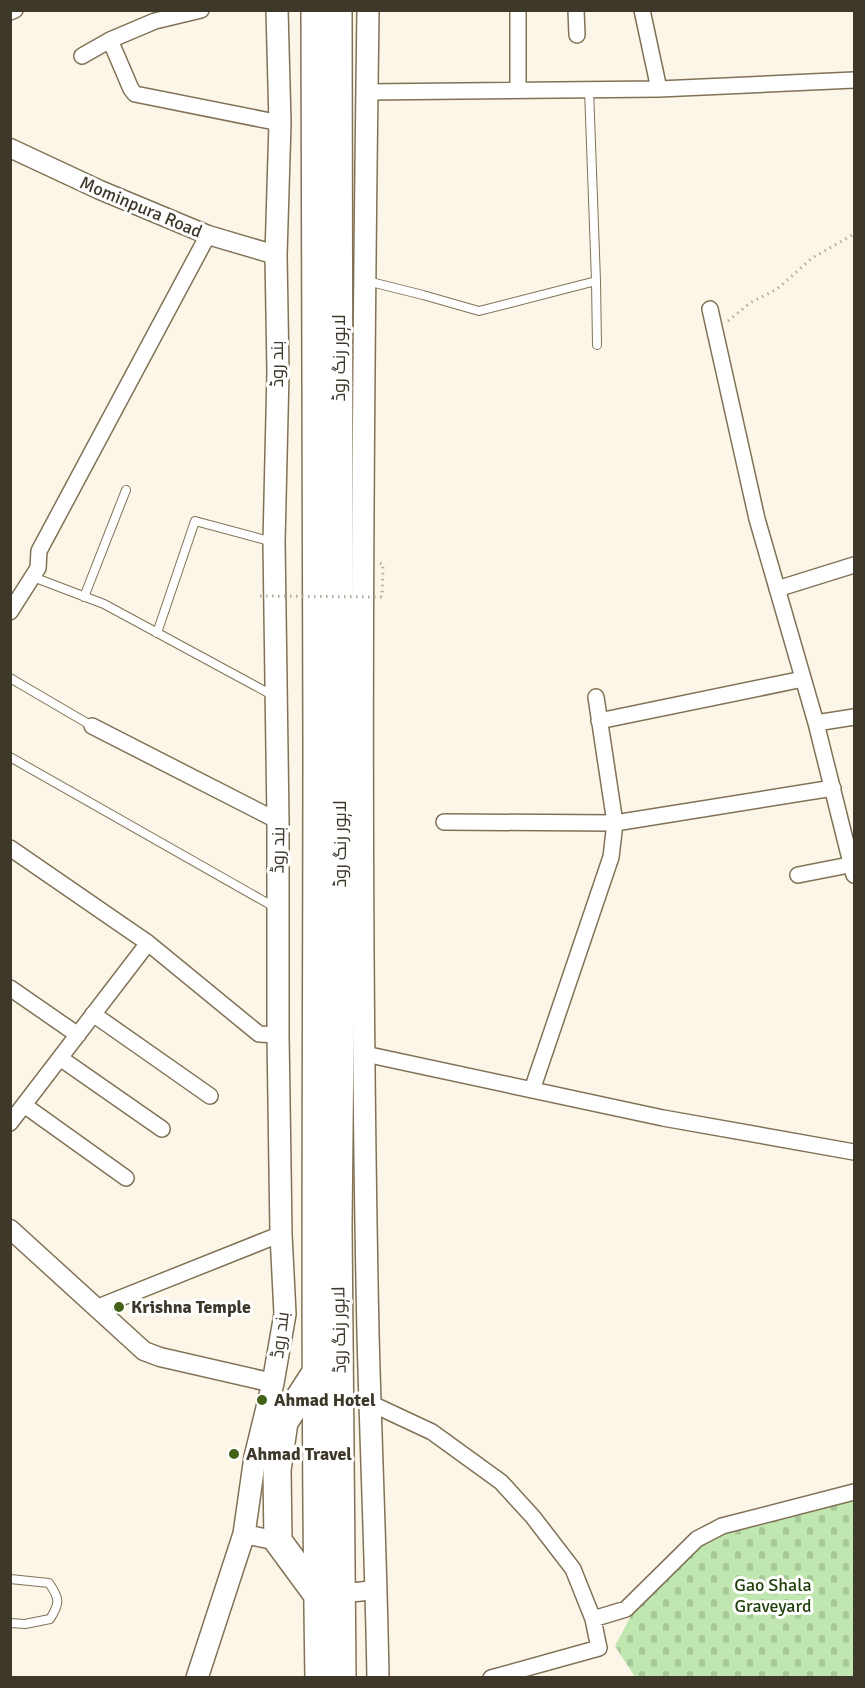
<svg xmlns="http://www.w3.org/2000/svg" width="865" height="1688" font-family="Signika,Cairo,sans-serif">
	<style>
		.cemetery { fill: url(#cemetery-stones) }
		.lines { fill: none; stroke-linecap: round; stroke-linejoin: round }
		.service-casing { stroke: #817256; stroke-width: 10 }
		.minor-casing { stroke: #817256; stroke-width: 18 }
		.tertiary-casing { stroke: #817256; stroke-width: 21 }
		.secondary-casing { stroke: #817256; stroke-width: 24 }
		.motorway-casing { stroke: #817256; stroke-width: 30 }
		.path { stroke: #b1ab9e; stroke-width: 3; stroke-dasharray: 1.5 4.5; stroke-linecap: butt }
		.service { stroke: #fff; stroke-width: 8 }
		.minor { stroke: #fff; stroke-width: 15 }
		.tertiary { stroke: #fff; stroke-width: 18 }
		.secondary { stroke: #fff; stroke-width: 21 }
		.motorway { stroke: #fff; stroke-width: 27 }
		.path-bridge { stroke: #b1ab9e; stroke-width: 3; stroke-dasharray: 1.5 4.5; stroke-linecap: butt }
		.poi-dot { fill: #436217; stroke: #fff; stroke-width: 2 }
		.labels { text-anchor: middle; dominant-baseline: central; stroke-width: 6; stroke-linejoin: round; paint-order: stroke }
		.street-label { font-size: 18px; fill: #3e382b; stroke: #fff }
		.poi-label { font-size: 18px; font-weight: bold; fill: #3e382b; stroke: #fff; text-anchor: start }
		.park-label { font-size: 18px; fill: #20410a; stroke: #fff }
	</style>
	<defs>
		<pattern id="cemetery-stones" width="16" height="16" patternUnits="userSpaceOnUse" patternTransform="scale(1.5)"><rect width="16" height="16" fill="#c0e7af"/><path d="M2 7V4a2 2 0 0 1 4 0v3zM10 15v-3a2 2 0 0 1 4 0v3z" fill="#a6c797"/></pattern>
	</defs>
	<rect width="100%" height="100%" fill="#fcf6e9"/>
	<path class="cemetery" d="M854,1492V1677H635L615,1646L647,1586L699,1530Z"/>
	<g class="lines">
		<g class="service-casing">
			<path id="service" d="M367,281L423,295L479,311L596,281L589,89
				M596,281L597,345
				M33,577L104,604L274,696
				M84,597L126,490
				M157,633L195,521L273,542
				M10,678L92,726
				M10,757L276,908
				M10,1579L49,1583C60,1599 60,1603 50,1619L25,1624L10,1623"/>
		</g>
		<g class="minor-casing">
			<path id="minor" d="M576,10L577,35
				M642,10L659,89
				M10,12L15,10
				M110,40L131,89L135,94L280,123
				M82,56L110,40L155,21L201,10
				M518,90V10
				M367,92L659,89L854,80
				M710,309L757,519L816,723L854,875
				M777,589L854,565
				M10,612L38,568L39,551L208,235
				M599,721L803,679
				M816,723L854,717
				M92,726L278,821
				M444,822L615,823L833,788
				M10,848L148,943L259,1034L278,1035
				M798,875L854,864
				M10,988L78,1035
				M93,1014L210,1096
				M365,1054L663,1118L854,1152
				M60,1058L162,1129
				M532,1090L611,857L615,823L596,697
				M24,1105L126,1178
				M10,1123L148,943
				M98,1307L281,1234
				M370,1403L432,1432L501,1482L533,1517L573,1569L593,1619L599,1648L491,1678
				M593,1619L626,1609L697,1539L722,1526L854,1492"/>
		</g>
		<g class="tertiary-casing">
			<path id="tertiary" d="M10,148L100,190L208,235L276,255
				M10,1229L144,1351L160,1357L273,1383
				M244,1534L278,1541
				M356,1592L376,1590"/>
		</g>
		<g class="secondary-casing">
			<path id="secondary" d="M368,10C362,452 359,893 368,1334C371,1449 376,1563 378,1678
				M197,1678L244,1534L255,1457L273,1383L285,1314L281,1234L278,1035V821L274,542L278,372L276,255L280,123L277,10"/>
		</g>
		<g class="motorway-casing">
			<path id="motorway" d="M315,10C315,253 317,496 317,739C317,1052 314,1365 319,1678
				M338,10L340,1039L338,1225L342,1678
				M315,1374L284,1422L277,1470L278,1541L317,1594"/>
		</g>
		<path class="path" d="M728,321L750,303L777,289L812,258L854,234
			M380,563L383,564L382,597"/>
		<use href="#service" class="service"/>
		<use href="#minor" class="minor"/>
		<use href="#tertiary" class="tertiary"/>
		<use href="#secondary" class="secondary"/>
		<use href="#motorway" class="motorway"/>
		<path class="path-bridge" d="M260,596L382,597"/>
	</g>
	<g class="poi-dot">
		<circle cx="119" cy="1307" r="6"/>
		<circle cx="262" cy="1400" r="6"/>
		<circle cx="234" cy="1454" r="6"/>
	</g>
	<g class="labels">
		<g class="street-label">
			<text transform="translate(141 207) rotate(23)">Mominpura Road</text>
			<text transform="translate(339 358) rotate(-90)">لاہور رنگ روڈ</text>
			<text transform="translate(277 364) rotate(-90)">بند روڈ</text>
			<text transform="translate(340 844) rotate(-90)">لاہور رنگ روڈ</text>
			<text transform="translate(278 850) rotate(-89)">بند روڈ</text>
			<text transform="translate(339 1330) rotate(-91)">لاہور رنگ روڈ</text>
			<text transform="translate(280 1335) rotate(-83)">بند روڈ</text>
		</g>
		<g class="poi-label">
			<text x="131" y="1307">Krishna Temple</text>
			<text x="274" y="1400">Ahmad Hotel</text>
			<text x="246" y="1454">Ahmad Travel</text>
		</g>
		<g class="park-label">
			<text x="773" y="1585">Gao Shala<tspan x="773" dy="21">Graveyard</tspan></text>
		</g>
	</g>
	<rect width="865" height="1688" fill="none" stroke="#3e382b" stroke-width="24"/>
</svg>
